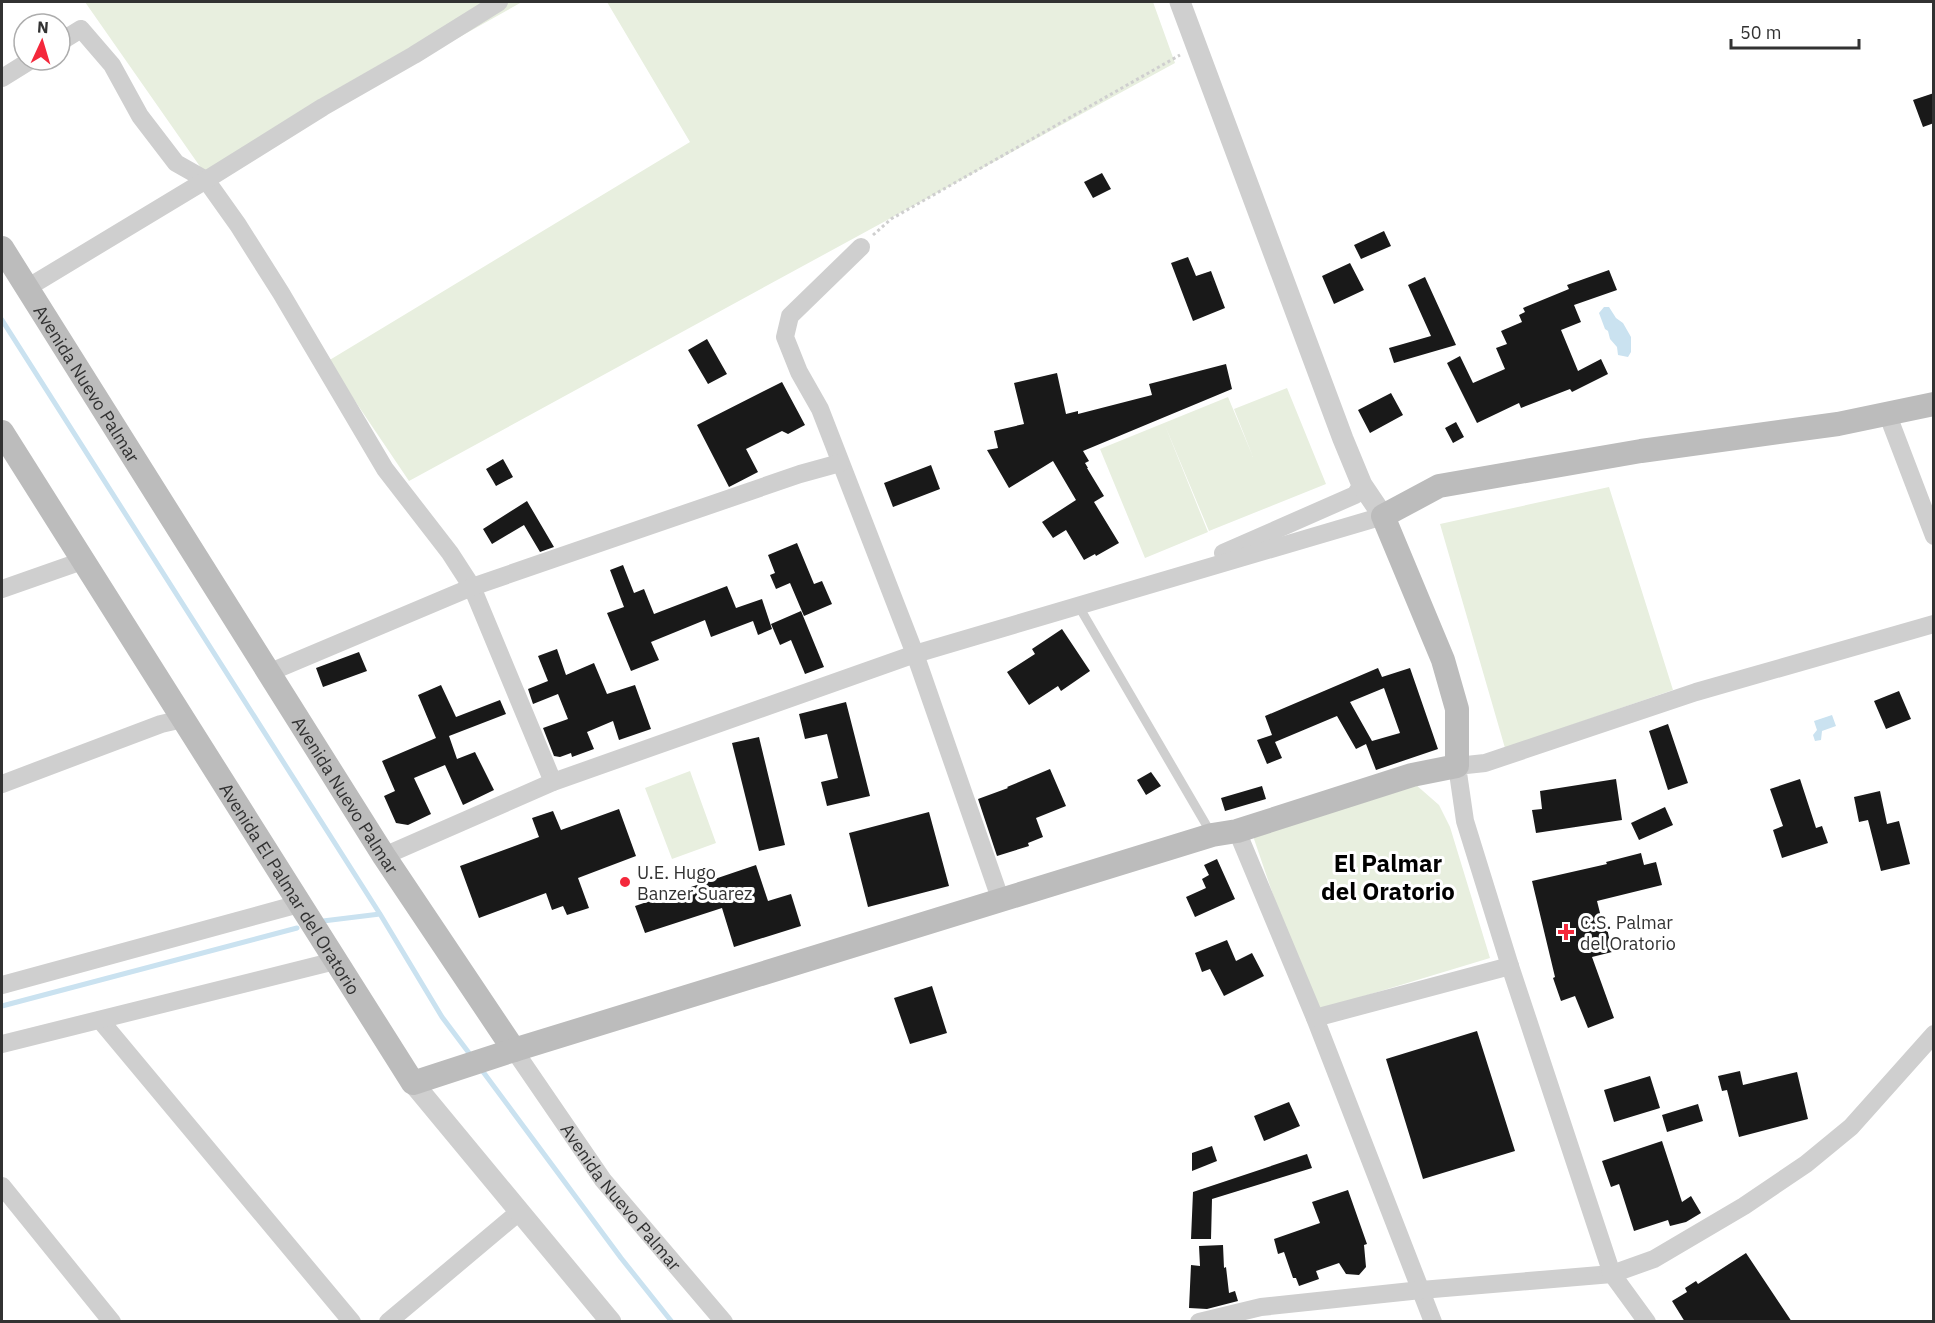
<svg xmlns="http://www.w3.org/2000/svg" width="1935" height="1323" font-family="'IBM Plex Sans',sans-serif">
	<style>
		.green { fill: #e8efdf }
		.water { fill: #cae2f0 }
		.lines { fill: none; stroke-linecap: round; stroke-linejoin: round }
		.stream { stroke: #cae2f0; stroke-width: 5 }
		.building { fill: #191919; fill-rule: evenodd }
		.path { stroke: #cfcfcf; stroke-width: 3; stroke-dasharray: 3 3; stroke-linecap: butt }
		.service { stroke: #cfcfcf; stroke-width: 9 }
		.minor { stroke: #cfcfcf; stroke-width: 18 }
		.tertiary { stroke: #cfcfcf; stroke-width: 21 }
		.secondary { stroke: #bcbcbc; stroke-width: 24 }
		.poi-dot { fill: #f4283b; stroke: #fff; stroke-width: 2 }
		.labels { text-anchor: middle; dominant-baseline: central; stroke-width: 6; stroke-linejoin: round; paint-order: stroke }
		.street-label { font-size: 18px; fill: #323232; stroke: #fff }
		.poi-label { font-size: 18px; fill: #323232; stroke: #fff; text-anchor: start }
		.district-label { font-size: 24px; font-weight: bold; fill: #000; stroke: #fff }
	</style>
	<rect width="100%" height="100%" fill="#fff"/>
	<path class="green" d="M85,2H522L208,178Z
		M607,2H1153L1175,63L409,481L328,361L690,142Z
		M1287,388L1326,484L1209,531L1164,423L1228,397L1253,457L1234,409Z
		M1164,423L1208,532L1145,558L1100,449Z
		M1609,487L1673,690L1505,748L1440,524Z
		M690,771L716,843L672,859L645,788Z
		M1415,784L1439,805L1450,827L1490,958L1318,1010L1282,921L1253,836Z"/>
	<path class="water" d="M1604,307H1609L1616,318L1623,323L1631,337V352L1628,357L1618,355L1617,347L1610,339L1608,331L1605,329L1599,313Z
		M1832,715L1836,726L1822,731L1821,740L1815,741L1813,735L1817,730L1814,721Z"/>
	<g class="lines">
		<path class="stream" d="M2,320L380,914L442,1017L472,1057
			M323,921L380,914
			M2,1006L297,928
			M481,1069L621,1258L672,1322"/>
	</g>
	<path class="building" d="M1934,93V123L1923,127L1913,100Z
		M1102,173L1111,189L1093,198L1084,182Z
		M1384,231L1391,246L1361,259L1354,245Z
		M1188,257L1196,276L1211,271L1225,308L1193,321L1171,263Z
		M1350,263L1364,290L1334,304L1322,276Z
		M1609,270L1617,290L1574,305L1581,322L1561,330L1578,371L1601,359L1608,374L1572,392L1570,389L1521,408L1519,403L1477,423L1447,363L1460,356L1473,383L1505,369L1496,348L1507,344L1501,331L1522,322L1519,315L1525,312L1523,308L1569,289L1567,285Z
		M1425,277L1456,345L1394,363L1389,348L1431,336L1408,285Z
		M707,339L727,374L708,384L688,350Z
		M1226,364L1232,389L1083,451L1089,461L1085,463L1088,468H1087L1104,496L1094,502L1119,543L1096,556L1095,554L1084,560L1066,530L1053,538L1042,522L1076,500L1053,461L1009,488L987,450L998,448L994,431L1024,424L1014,383L1057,373L1066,414L1078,411V414L1152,395L1149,384Z
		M782,382L805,425L788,434L782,431L746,449L758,472L729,487L697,425Z
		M1391,393L1403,415L1370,433L1358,410Z
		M1456,422L1464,437L1453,443L1445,428Z
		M503,459L513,477L496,486L486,469Z
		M931,465L940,489L893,507L884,483Z
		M527,501L554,547L540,552L524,525L492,544L483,529Z
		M797,543L814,584L822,581L832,604L804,616L790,583L776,589L770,575L775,573L768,555Z
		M623,565L634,593L644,589L654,614L727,586L736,608L762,599L772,629L758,635L753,621L711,637L705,620L651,642L659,660L631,671L607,613L624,607L610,570Z
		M801,611L824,667L805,674L791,640L780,645L771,624Z
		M1062,629L1090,671L1061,691L1058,686L1029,705L1007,672L1035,654L1032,649Z
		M557,649L566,675L594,663L607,694L635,685L651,729L619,740L613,721L587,732L594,749L572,757L571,753L560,757L554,756L543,728L568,719L558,694L533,704L528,689L548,681L538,656Z
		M359,652L367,671L323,687L316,668Z
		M1378,668L1382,677L1410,668L1438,749L1376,770L1366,744L1356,749L1337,716L1275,742L1282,758L1267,764L1257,740L1272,735L1265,716ZM1384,688L1400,733L1372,741L1350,702Z
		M441,685L456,717L500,700L506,714L449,736L457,759L475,752L494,790L463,805L445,765L414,778L431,814L408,825L396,823L384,796L395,791L382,761L436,738L418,695Z
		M1899,691L1911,719L1886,729L1874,701Z
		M846,702L870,796L827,806L821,782L838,778L827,734L805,739L799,714Z
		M1668,724L1688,783L1668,790L1649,731Z
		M759,737L785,845L759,851L732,743Z
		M1050,769L1066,806L1036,818L1043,837L1028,843L1029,846L997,856L978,799L1008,788L1007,787Z
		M1151,772L1161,786L1146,795L1137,780Z
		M1616,779L1622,820L1536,833L1532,810L1542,809L1540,791Z
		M1800,779L1816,828L1822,826L1828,843L1782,858L1773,830L1783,826L1770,789Z
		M1262,786L1266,799L1225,811L1221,798Z
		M1880,791L1887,824L1899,821L1910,864L1881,871L1868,820L1859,822L1854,797Z
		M1665,807L1673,825L1639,840L1631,823Z
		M619,809L636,856L578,878L589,908L567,915L563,906L552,910L546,893L479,918L460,866L539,837L532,818L553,811L561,830Z
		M929,812L949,886L868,907L849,833Z
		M1641,853L1644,865L1656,862L1662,885L1597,901L1604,929L1607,928L1612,952L1592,957L1614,1018L1588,1028L1575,996L1561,1001L1553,978L1555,977L1532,881L1607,864L1606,862Z
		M1217,859L1235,899L1195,917L1186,897L1206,888L1202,879L1209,875L1204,865Z
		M756,865L768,901L791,894L801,926L734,947L722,908L645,933L635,906Z
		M1227,940L1236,961L1252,953L1264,976L1224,996L1210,969L1202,972L1195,953Z
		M932,986L947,1033L910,1044L894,998Z
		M1477,1031L1515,1151L1423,1179L1386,1059Z
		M1740,1071L1743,1085L1797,1072L1808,1119L1739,1137L1727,1090L1722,1091L1718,1076Z
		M1650,1076L1660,1108L1614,1122L1604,1090Z
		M1289,1102L1300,1126L1264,1141L1254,1116Z
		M1698,1104L1703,1121L1667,1132L1662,1115Z
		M1662,1141L1682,1202L1691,1196L1701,1213L1686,1222L1670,1226L1668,1220L1634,1231L1619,1184L1611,1187L1602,1161Z
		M1212,1146L1217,1161L1192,1171V1153Z
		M1307,1154L1312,1168L1212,1199L1211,1239H1191L1193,1192Z
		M1348,1190L1367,1244L1364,1245L1366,1267L1359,1275L1346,1274L1339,1263L1316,1271L1319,1279L1299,1286L1296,1278H1293L1284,1252L1278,1254L1274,1239L1320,1223L1312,1202Z
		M1223,1245L1224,1268L1226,1267L1229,1293L1235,1291L1238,1301L1207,1309L1189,1308L1191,1265L1200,1266L1199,1246Z
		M1746,1253L1792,1322H1685L1672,1301L1687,1292L1685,1288L1696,1281L1698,1284Z"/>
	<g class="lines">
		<path class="path" d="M873,235L891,219L1180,55"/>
		<path class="service" d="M1078,605L1211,833"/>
		<g class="minor">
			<path d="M60,42L81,29L112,65L140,116L176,163L206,180L238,225L281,293L385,469L450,553L472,587L553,782"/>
			<path d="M2,78L31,60"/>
			<path d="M861,247L790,316L785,337L799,372L820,409L915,654L1001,901"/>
			<path d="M27,288L206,180L323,107L414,55L499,2"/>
			<path d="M1887,413L1934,536"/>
			<path d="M1223,553L1355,495L1362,485"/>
			<path d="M2,589L82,561"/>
			<path d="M268,673L472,587L800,474L840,463"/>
			<path d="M2,784L161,724L183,719"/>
			<path d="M1237,831L1315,1018L1433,1322"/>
			<path d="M384,856L553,782L915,654L1383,516"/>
			<path d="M2,985L299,904"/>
			<path d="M1315,1018L1510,966"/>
			<path d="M100,1020L352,1322"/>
			<path d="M2,1044L335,961"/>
			<path id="s1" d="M514,1050L603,1180L724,1322"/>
			<path d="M2,1186L112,1322"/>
			<path d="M388,1322L519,1212"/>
			<path d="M1199,1322L1261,1307L1421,1290L1612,1274L1654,1259L1744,1206L1806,1164L1851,1127L1934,1034"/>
			<path d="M1647,1322L1612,1274L1510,966L1465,821L1457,766L1485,763L1696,692L1934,624"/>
		</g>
		<path class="tertiary" d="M1180,2L1343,439L1362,485L1383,516
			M413,1083L611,1322"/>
		<g class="secondary">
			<path id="s2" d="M2,248L384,856L514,1050"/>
			<path id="s3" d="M2,432L413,1083L514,1050L1212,835L1237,831L1412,775L1457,766V709L1443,660L1383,516L1439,486L1641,451L1838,424L1934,404"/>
		</g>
	</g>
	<g class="poi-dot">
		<circle cx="625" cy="882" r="6"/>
		<path d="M1563 923h6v6h6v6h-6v6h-6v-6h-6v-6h6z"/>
	</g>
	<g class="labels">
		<g class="street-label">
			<text stroke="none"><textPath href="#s2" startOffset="160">Avenida Nuevo Palmar</textPath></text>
			<text stroke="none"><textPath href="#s2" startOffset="646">Avenida Nuevo Palmar</textPath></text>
			<text stroke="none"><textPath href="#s3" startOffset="540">Avenida El Palmar del Oratorio</textPath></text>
			<text stroke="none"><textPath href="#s1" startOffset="182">Avenida Nuevo Palmar</textPath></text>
		</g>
		<g class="poi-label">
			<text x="637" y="872">U.E. Hugo<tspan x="637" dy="21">Banzer Suarez</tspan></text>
			<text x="1580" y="922">C.S. Palmar<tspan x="1580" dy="21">del Oratorio</tspan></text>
		</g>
		<g class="district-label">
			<text x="1388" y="863">El Palmar<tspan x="1388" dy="28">del Oratorio</tspan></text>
		</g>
	</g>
	<rect width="1935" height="1323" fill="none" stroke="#323232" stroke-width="6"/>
	<g transform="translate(42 42) rotate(4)"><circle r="28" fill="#ffffff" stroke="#adadad" stroke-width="1.5"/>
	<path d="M0-4.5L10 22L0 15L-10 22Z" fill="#f4283b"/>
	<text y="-9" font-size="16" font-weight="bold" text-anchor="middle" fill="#323232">N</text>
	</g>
	<path d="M1731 39v9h128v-9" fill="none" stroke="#323232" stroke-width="3"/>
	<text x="1740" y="39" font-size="18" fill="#323232" stroke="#ffffff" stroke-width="4.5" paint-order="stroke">50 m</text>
</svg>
